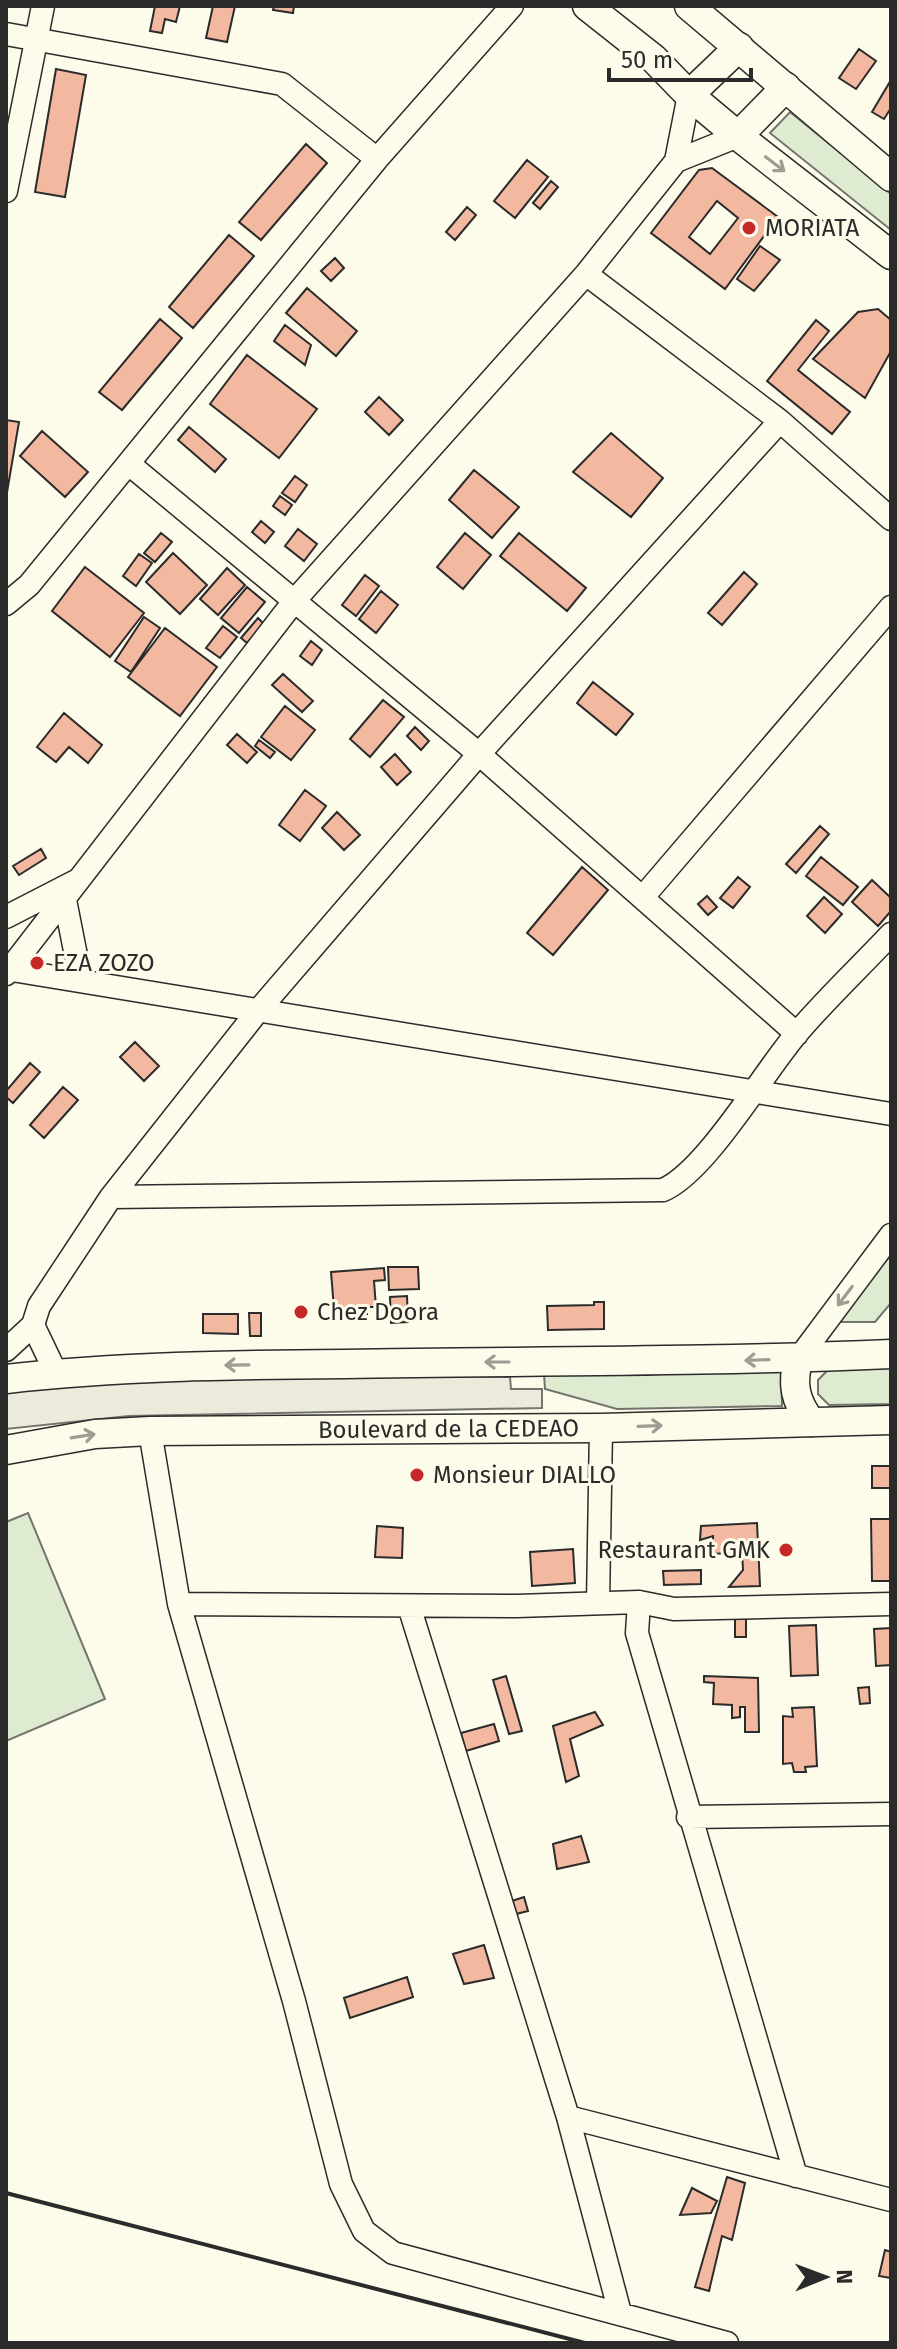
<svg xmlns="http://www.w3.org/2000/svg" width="897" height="2349" font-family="'Fira Sans',sans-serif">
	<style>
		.green { fill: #deebd1; stroke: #74746e; stroke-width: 2 }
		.parking { fill: #eceadb; stroke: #74746e; stroke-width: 2 }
		.building { fill: #f2b8a0; stroke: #2b2b2b; stroke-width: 2; fill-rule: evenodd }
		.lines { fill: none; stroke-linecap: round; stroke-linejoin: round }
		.minor-casing { stroke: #2b2b2b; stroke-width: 25 }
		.major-casing { stroke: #2b2b2b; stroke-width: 31 }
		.minor { stroke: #fdfbea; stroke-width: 22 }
		.major { stroke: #fdfbea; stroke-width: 28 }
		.wall { stroke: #2b2b2b; stroke-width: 4 }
		.oneway { stroke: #9e9d94 }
		.poi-dot { fill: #c62828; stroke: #fdfbea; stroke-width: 3 }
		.labels { text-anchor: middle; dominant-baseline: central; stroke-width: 6; stroke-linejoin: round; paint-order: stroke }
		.poi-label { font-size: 24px; fill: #2b2b2b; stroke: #fdfbea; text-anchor: start }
		.street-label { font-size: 24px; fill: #2b2b2b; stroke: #fdfbea }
	</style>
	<rect width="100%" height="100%" fill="#fdfbea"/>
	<path class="green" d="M790,112L891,194V230L770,133Z
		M891,1255V1303L875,1322H837L835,1319Z
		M891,1367V1404L829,1405L818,1394V1380L828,1370Z
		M781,1369L782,1406L617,1409L545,1389L544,1374Z
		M28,1513L105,1699L6,1741V1522Z"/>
	<path class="parking" d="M418,1376L510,1377L511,1389H542V1408L129,1416L6,1429V1392L82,1381Z"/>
	<path class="building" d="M155,6H180L176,22L165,19L162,33L150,31Z
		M213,6H235L227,42L206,38Z
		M274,6H294L293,13L273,10Z
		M859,49L876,61L856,89L839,78Z
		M56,69L86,75L65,197L35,192Z
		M891,80V108L884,119L872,112Z
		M306,144L327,163L261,240L239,222Z
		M527,160L548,177L515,218L494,201Z
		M712,168L778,217L725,289L651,233L699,170ZM717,201L738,218L710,254L689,237Z
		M551,181L558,187L540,209L533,203Z
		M467,207L476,215L455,240L446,232Z
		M229,235L254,256L193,328L169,307Z
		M760,246L780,260L754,291L737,279Z
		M335,258L344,268L331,281L321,271Z
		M307,288L357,331L336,356L286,313Z
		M878,309L891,320V351L865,398L813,359L858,312Z
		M160,319L182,338L122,410L99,392Z
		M816,320L829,331L798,370L850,412L832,434L767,381Z
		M285,325L311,345L305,365L274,341Z
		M247,355L317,409L279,458L210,404Z
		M379,397L403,420L389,435L365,412Z
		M6,420L19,422L6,498Z
		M189,427L226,459L215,472L178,440Z
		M42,431L88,472L65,497L20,456Z
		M611,433L663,478L631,517L573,472Z
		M474,470L519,507L492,538L449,500Z
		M295,476L307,485L295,502L282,493Z
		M280,496L292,505L285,515L273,506Z
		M261,521L274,532L265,543L252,532Z
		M298,529L317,544L304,561L285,546Z
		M161,533L172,542L155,562L144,553Z
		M465,533L491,555L463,589L437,567Z
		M519,533L586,588L567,611L500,556Z
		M173,553L207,585L180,614L146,582Z
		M139,554L152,563L136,586L123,576Z
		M85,567L144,613L110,657L52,611Z
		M227,568L245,585L218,615L200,599Z
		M744,572L757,584L722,625L708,613Z
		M365,575L379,586L356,616L342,605Z
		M247,587L265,602L239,633L221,618Z
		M381,591L398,605L376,633L359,619Z
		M144,617L160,628L131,672L115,661Z
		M258,618L264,624L247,643L241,638Z
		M223,626L237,637L220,658L206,648Z
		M165,628L217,667L180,716L128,677Z
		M311,641L322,650L312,665L300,656Z
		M283,674L313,701L302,712L272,685Z
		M593,682L633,714L616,735L577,703Z
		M383,700L404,717L370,757L350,739Z
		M285,706L315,730L291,760L261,737Z
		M64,713L102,745L88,763L69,747L56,762L37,747Z
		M415,727L429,741L421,750L407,736Z
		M237,734L257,752L247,763L227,745Z
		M259,740L275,752L270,758L255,746Z
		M395,754L411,772L397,785L381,767Z
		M305,790L326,806L300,841L279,825Z
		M337,812L360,835L344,850L322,828Z
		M820,826L829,834L796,873L786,864Z
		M41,849L46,858L19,875L13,866Z
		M821,857L858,887L843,905L806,876Z
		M582,867L608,890L553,955L527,933Z
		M738,877L750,887L733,908L720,898Z
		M872,880L891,898V911L878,926L852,902Z
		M707,896L717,907L708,915L698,904Z
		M824,897L842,914L825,933L807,916Z
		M135,1042L159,1066L144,1081L120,1057Z
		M30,1063L40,1072L13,1103L6,1097V1091Z
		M63,1087L78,1100L44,1138L30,1125Z
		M388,1267H418L419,1289L389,1290Z
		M384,1268L385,1280L374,1281L376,1307H367V1314L346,1315V1309H334L331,1272Z
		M407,1296L408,1322L391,1323L390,1297Z
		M594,1302H604V1329L548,1330L547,1306L594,1305Z
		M249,1313H261V1336H250Z
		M203,1314H238V1334L203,1333Z
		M872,1466H891V1488H872Z
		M871,1519H891V1581H872Z
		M757,1523L760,1586L729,1587L743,1570L742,1552L713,1554V1536L700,1540L701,1526Z
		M377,1526L403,1528L402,1558L375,1557Z
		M573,1549L575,1583L532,1586L530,1552Z
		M701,1570V1584L664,1585L663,1571Z
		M735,1619H746V1637H735Z
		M816,1625L818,1675L791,1676L789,1626Z
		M891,1628V1665L876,1666L874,1629Z
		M506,1676L522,1731L509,1734L493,1680Z
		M704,1676L758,1678L759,1732H745V1707H740V1717L732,1718V1705L713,1704L714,1683L704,1682Z
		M869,1687L870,1703L860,1704L858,1688Z
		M814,1707L817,1766L805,1767L806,1772H794L792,1763L783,1764V1716L793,1717L792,1708Z
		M595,1712L603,1725L570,1739L579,1776L566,1782L553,1726Z
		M494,1724L499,1741L466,1751L461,1733Z
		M581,1836L589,1862L557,1869L553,1844Z
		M524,1897L528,1911L516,1914L512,1901Z
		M484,1945L494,1978L464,1984L453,1954Z
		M407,1977L413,1997L350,2018L344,1998Z
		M727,2177L745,2183L732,2240L722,2236L709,2291L695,2287Z
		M692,2188L717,2201L711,2213L680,2215Z
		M885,2250L891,2252V2278L879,2276Z"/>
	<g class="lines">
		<g class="minor-casing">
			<path id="minor" d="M6,34L282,84L377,159
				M676,161L738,136
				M6,191L43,6
				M586,274L780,421L891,519
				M129,464L479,754L797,1034
				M6,604L29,585L377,159L512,6
				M643,897L891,607
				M65,900L81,981
				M6,917L76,881
				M6,969L891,1114
				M6,974L295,600L586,274L676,161L689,95
				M111,1197L663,1190C706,1172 765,1070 798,1032C827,998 860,967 891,934
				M33,1325L56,1373
				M6,1350L33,1325L39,1306L111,1197L257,1012L479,754L780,421
				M799,1358L891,1235
				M150,1431L179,1604L294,2001L341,2184L364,2231L393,2253L727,2343
				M639,1602L637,1633L796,2176
				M598,1603L601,1428
				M179,1604L517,1606L639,1602L674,1609L891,1604
				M409,1606L568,2117L620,2313
				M688,1817L891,1814
				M568,2117L891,2200"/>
		</g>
		<g class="major-casing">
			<g id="major">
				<path d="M587,6L654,59L689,95L738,136L891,255"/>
				<path d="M689,6L891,177"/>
				<path d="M689,95L739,47"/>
				<path d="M738,136L786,87"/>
				<path d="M799,1358C791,1383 795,1401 811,1422"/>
				<path d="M6,1379C119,1366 232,1365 345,1364C527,1361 709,1362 891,1354"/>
				<path id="s1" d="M6,1450L95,1434L150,1431L601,1428L891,1420"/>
			</g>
		</g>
		<use href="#minor" class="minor"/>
		<use href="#major" class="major"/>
		<path class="wall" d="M6,2193L585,2343"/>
	</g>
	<defs><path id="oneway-shaft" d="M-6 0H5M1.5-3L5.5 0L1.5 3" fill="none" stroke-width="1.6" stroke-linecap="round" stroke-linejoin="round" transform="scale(2)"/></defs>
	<g class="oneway">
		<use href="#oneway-shaft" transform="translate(775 164) rotate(37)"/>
		<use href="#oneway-shaft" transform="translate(845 1296) rotate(127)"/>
		<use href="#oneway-shaft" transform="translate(757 1360) rotate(178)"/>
		<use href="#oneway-shaft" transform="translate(497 1362) rotate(180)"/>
		<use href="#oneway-shaft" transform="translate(237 1365) rotate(179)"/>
		<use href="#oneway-shaft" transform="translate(650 1426) rotate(-2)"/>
		<use href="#oneway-shaft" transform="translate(83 1436) rotate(-9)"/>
	</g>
	<g class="poi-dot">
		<circle cx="749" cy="228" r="8"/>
		<circle cx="37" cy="963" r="8"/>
		<circle cx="301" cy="1312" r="8"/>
		<circle cx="417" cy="1475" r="8"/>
		<circle cx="786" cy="1550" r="8"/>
	</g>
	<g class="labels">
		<g class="poi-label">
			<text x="765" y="228">MORIATA</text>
			<text x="53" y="963">EZA ZOZO</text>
			<text x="317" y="1312">Chez Doora</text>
			<text x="433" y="1475">Monsieur DIALLO</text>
			<text x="770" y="1550" text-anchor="end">Restaurant GMK</text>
		</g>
		<g class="street-label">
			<text stroke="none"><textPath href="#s1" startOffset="444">Boulevard de la CEDEAO</textPath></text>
		</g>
	</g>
	<rect width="897" height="2349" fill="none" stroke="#2b2b2b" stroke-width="16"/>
	<g transform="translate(825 2277) rotate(89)" stroke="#fdfbea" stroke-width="6" paint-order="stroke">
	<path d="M0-6L14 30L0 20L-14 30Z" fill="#2b2b2b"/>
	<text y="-12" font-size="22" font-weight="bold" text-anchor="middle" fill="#2b2b2b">N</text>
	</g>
	<path d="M609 68v12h142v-12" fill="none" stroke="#2b2b2b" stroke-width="4"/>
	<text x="621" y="68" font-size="24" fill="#2b2b2b" stroke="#fdfbea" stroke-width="6" paint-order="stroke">50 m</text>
</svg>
